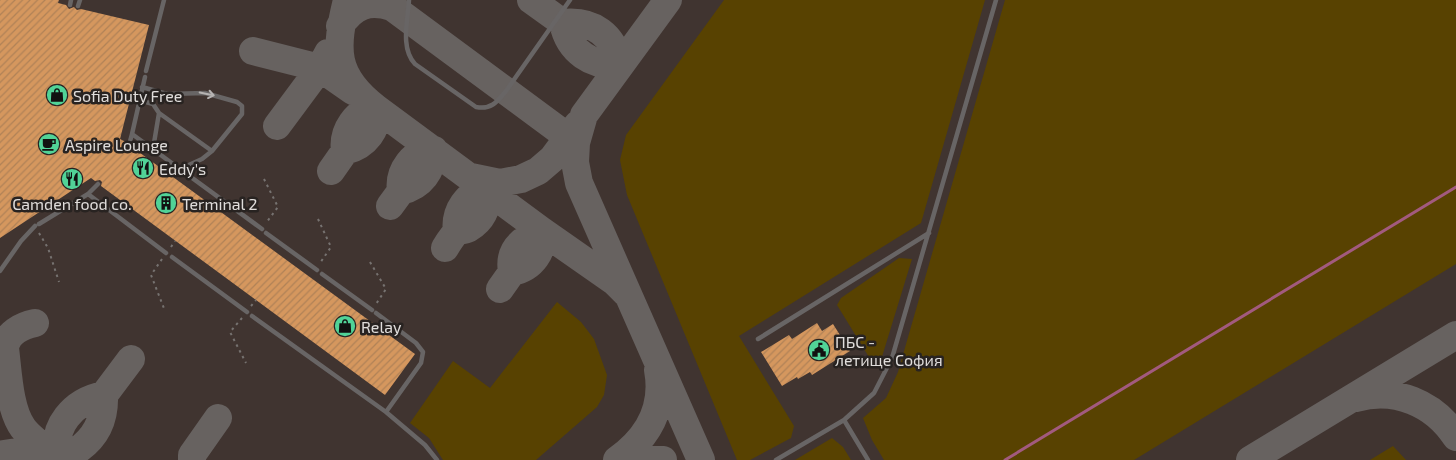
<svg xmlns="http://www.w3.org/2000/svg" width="1456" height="460" font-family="'Exo 2',sans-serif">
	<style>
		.built { fill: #403430 }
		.green { fill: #584201 }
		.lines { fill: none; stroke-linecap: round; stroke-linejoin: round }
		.stream { stroke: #a25a7e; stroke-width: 3 }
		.taxiway { stroke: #676260; stroke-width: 28 }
		.building { fill: url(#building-hatch) }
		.path { stroke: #767270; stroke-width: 2; stroke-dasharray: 2.5 4; stroke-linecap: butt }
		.service { stroke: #686565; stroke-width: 4.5 }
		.oneway { stroke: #b6b3b2 }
		.labels { text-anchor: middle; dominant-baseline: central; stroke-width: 5; stroke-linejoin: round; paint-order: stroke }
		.poi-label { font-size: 16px; fill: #e0dddb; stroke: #282321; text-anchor: start }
	</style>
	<defs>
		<pattern id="building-hatch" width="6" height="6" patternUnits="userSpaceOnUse" patternTransform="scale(1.25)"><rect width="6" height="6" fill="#d5975e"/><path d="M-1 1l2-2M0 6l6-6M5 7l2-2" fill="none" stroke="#b08257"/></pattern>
	</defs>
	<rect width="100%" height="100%" fill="#322d2b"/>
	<path class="built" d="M0,0H1456V460H0Z"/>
	<path class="green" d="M724,0H985L921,223L739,336L794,426L791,438L750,460H737L627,195L620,160L626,135Z
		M1005,0H1456V264L1134,460H884L872,440L863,418L886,398L898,372Z
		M899,258L912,259L881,360L872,362L837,305L841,298Z
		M557,302L581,322L594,339L607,375L604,395L597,407L536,460H443L429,438L410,423L453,361L490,388Z
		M832,438L843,447L851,460H795Z
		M1393,446L1406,460H1370Z"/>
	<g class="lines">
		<path class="stream" d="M1005,460L1456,187"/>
		<path class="taxiway" d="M347,0C335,49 333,75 376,108L542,231L615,282L626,293
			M531,0L563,23C594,20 613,35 620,64C592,67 569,52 563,23
			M668,0L584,115L576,143L575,162L579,183L701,460
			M340,26C354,5 369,0 392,7L568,137
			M253,51L320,68L353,91
			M277,126L320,68L328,53
			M331,171L345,151C366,146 379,129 376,108C356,110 342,131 345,151
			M471,177L500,183L521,179L538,171L552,159L578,124
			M390,206L401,191C422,186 432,171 434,150C413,150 398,171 401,191
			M445,248C448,243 453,235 457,232C460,230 466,230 469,228C483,220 488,206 488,190C467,191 454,212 457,232
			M500,289L512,272C533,268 544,251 542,231C523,238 508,249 512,272
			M35,323C21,326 7,333 5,348C8,371 9,409 23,428C31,439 45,448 56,456
			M1356,398C1395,387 1434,403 1456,437
			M0,455C15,451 28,451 43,454C47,455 53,458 58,458C63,459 71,454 76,451C96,438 105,419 104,395L131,359
			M59,459C50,426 74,401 104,395
			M192,460V455L218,418
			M617,460C648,438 665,408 658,370
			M628,460L636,458L663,460
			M1250,460L1456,335"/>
	</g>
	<path class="building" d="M0,0H59L58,3L66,5L69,9L74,7L77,10L81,9L149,25L120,139L126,142V147L130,149L132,147L415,354L385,395L101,186L102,182L100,180L95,181L91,178L0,238Z
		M817,323L822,331L833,324L850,351L812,375L810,372L798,379L797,377L782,386L761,352L789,335L792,339Z"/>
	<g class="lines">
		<path class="path" d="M264,179L278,207L266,223
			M318,219L331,247L320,263
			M39,233L48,248L59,282
			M171,247L175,241
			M162,259L151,275L165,311
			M370,262L386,289L376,304
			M251,306L256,300
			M242,318L230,332L246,363"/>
		<path class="service" d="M409,0C408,20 400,48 415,64L476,107C491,110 497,102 506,91L570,0
			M70,5L71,0
			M78,6L80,0
			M146,71L164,0
			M145,77L132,134L262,229
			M142,87L167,94L205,93L237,102L242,106V114L212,151L202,159L180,169
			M139,100L153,104L159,113L153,149
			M159,113L212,151
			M129,145L132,134
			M88,194L98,184
			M39,224L88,194L166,253
			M266,233L317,270
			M172,257L247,312
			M0,271L21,241L35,226
			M322,274L372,310
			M376,313L416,343L423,352L421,363L386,412
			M252,316L386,412L425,445L437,460
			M758,339L929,233
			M844,420L868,460
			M776,460L844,420L874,393L892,358L996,0"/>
	</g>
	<defs><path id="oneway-shaft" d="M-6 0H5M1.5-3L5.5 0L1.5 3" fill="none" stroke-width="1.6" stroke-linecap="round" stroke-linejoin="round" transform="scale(1.25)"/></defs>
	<use class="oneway" href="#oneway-shaft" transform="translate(207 94) rotate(12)"/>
	<defs>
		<g id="shop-disc" transform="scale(1.125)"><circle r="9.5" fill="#51d397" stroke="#282321"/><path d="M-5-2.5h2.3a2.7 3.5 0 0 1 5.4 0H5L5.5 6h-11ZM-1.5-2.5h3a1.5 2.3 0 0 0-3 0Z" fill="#111"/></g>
		<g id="cafe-disc" transform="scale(1.125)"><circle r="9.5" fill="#51d397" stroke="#282321"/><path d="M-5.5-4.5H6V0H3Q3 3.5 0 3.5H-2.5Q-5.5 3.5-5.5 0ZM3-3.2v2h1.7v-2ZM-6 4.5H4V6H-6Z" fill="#111"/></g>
		<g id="restaurant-disc" transform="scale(1.125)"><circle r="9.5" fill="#51d397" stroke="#282321"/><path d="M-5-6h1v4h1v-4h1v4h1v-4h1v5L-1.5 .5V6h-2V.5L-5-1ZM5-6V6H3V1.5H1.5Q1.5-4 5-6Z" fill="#111"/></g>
		<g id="building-disc" transform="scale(1.125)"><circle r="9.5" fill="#51d397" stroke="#282321"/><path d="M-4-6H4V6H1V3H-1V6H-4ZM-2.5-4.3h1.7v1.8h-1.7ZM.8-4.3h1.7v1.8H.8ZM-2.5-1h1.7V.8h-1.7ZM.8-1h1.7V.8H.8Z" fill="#111"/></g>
		<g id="civic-disc" transform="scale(1.125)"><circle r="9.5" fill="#51d397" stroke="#282321"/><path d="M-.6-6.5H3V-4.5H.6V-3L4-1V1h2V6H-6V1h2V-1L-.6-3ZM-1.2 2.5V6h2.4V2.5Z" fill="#111"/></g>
	</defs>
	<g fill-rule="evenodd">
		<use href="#shop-disc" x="57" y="95"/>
		<use href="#cafe-disc" x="49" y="144"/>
		<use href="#restaurant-disc" x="143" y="168"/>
		<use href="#restaurant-disc" x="72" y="179"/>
		<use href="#building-disc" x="166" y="203"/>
		<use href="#shop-disc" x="345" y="326"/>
		<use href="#civic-disc" x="819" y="350"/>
	</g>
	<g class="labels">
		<g class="poi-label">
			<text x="73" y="95">Sofia Duty Free</text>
			<text x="65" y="144">Aspire Lounge</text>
			<text x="159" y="168">Eddy's</text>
			<text x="72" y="203" text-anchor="middle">Camden food co.</text>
			<text x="182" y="203">Terminal 2</text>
			<text x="361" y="326">Relay</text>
			<text x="835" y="341">ПБС -<tspan x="835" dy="18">летище София</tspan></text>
		</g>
	</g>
</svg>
